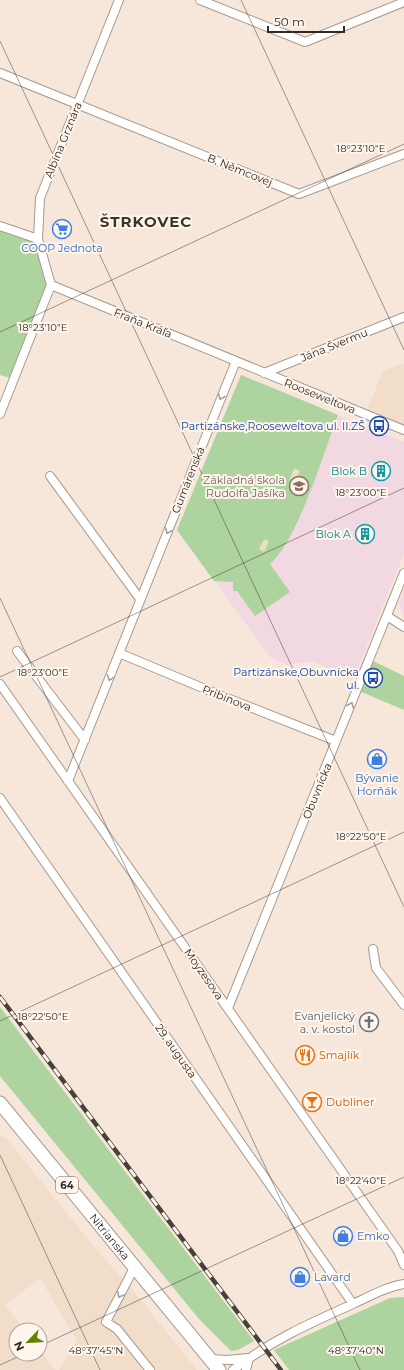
<svg xmlns="http://www.w3.org/2000/svg" width="404" height="1370" font-family="Montserrat,sans-serif">
	<style>
		.built { fill: #f2ddca }
		.education { fill: #f1d8e1 }
		.green { fill: #add49e }
		.sand { fill: #eae0bb }
		.lines { fill: none; stroke-linecap: round; stroke-linejoin: round }
		.street-casing { stroke: #a7998d; stroke-width: 10 }
		.primary-casing { stroke: #a7998d; stroke-width: 15 }
		.street { stroke: #fff; stroke-width: 8 }
		.primary { stroke: #fff; stroke-width: 13 }
		.rail-casing { stroke: #48413b; stroke-width: 4.5 }
		.rail { stroke: #fef5ed; stroke-width: 3; stroke-dasharray: 9; stroke-linecap: butt }
		.oneway { stroke: #a29f9d }
		.ticks { fill: none; stroke: #302a25; stroke-width: 1; stroke-opacity: 0.45 }
		.labels { text-anchor: middle; dominant-baseline: central; stroke-width: 4; stroke-linejoin: round; paint-order: stroke }
		.shield { fill: #fef5ed; stroke: #6e6761; stroke-width: 1 }
		.shield-label { font-size: 10px; font-weight: bold; fill: #302a25 }
		.street-label { font-size: 11px; fill: #302a25; stroke: #fef5ed }
		.shop-label { font-size: 11px; fill: #366cbe; stroke: #fef5ed }
		.transit-label { font-size: 11px; fill: #164399; stroke: #fef5ed; text-anchor: end }
		.culture-label { font-size: 11px; fill: #0d838f; stroke: #fef5ed; text-anchor: end }
		.education-label { font-size: 11px; fill: #785e54; stroke: #fef5ed; text-anchor: end }
		.worship-label { font-size: 11px; fill: #5b616d; stroke: #fef5ed; text-anchor: end }
		.food-label { font-size: 11px; fill: #c56008; stroke: #fef5ed; text-anchor: start }
		.district-label { font-size: 15px; font-weight: bold; letter-spacing: 1px; fill: #40342a; stroke: #fef5ed }
		.ticks-label { font-size: 10px; text-anchor: middle; fill: #302a25; stroke: #fef5ed; stroke-width: 4; stroke-linejoin: round; paint-order: stroke }
	</style>
	<rect width="100%" height="100%" fill="#f6e7da"/>
	<path class="built" d="M404,363V425L367,410L383,371Z
		M0,1136L6,1138L90,1242L136,1294L197,1370H59L77,1341L40,1278L5,1305L25,1330H16V1354H40V1350L55,1370H0Z"/>
	<path class="education" d="M241,375L404,442V554L353,680L315,662H306L287,665L271,658L177,530Z
		M404,590V617L399,603Z"/>
	<path class="green" d="M0,226L38,239L51,285L14,379L0,375Z
		M241,375L338,415C323,454 299,538 270,564L290,592L255,616L237,591H233V582L214,581L177,530Z
		M365,657L404,676V710L352,688Z
		M0,1007L254,1341L238,1350L231,1351L199,1319L0,1076Z
		M404,1297V1370H289L274,1350L390,1298Z"/>
	<path class="sand" d="M294,468L300,471L295,481L290,479Z
		M264,539L269,541L264,552L259,549Z"/>
	<g class="lines">
		<g class="street-casing">
			<path id="street" d="M200,0L305,42L404,2
				M0,73L299,194L404,154
				M0,226L38,239
				M51,285L404,430
				M51,285L38,239L40,198L119,0
				M264,373L404,317
				M0,414L51,285
				M50,476L140,599
				M387,616L404,627
				M17,651L85,740
				M119,653L222,696L336,741
				M0,684L398,1251L404,1265
				M68,781L236,361
				M0,798L353,1304
				M373,949L376,968L404,1005
				M228,1008L404,573
				M134,1268L106,1322L117,1329L150,1370
				M210,1359L227,1360L248,1358
				M233,1370C272,1340 308,1324 353,1304C370,1296 386,1287 404,1284
				M246,1370L249,1358"/>
		</g>
		<g class="primary-casing">
			<g id="primary">
				<path id="s1" d="M0,1103L219,1370"/>
			</g>
		</g>
		<use href="#street" class="street"/>
		<use href="#primary" class="primary"/>
		<g class="rail-casing">
			<path id="rail" d="M0,997L281,1370"/>
		</g>
		<use href="#rail" class="rail"/>
	</g>
	<defs><path id="oneway-chevron" d="M-2-3.5L2.5 0L-2 3.5" fill="none" stroke-width="1.6" stroke-linecap="round" stroke-linejoin="round"/></defs>
	<g class="oneway">
		<use href="#oneway-chevron" transform="translate(221 397) rotate(112)"/>
		<use href="#oneway-chevron" transform="translate(168 531) rotate(112)"/>
		<use href="#oneway-chevron" transform="translate(110 678) rotate(111)"/>
		<use href="#oneway-chevron" transform="translate(351 705) rotate(-68)"/>
		<use href="#oneway-chevron" transform="translate(120 1295) rotate(118)"/>
	</g>
	<path class="ticks" d="M241,0L404,350M0,41L404,907M0,332L404,144M0,598L360,1370M0,677L404,488M0,1021L404,832M0,1155L100,1370M40,1346L404,1177M0,1365L24,1354"/>
	<defs>
		<g id="supermarket-ring" transform="scale(1)"><circle r="9.5" fill="#fef5ed" stroke="#3f7fe0" stroke-width="1.5"/><path d="M-6-5.5h2.5l.6 2H6L4.5 2H-2.5L-4.4-4H-6ZM-1.5 3.2a1.3 1.3 0 1 0 .1 0ZM3 3.2a1.3 1.3 0 1 0 .1 0Z" fill="#3f7fe0"/></g>
		<g id="bus-ring" transform="scale(1)"><circle r="9.5" fill="#fef5ed" stroke="#1a4fb4" stroke-width="1.5"/><path d="M-5-6H5V4H4V6H2V4H-2V6H-4V4H-5ZM-3.5-4V0h7V-4ZM-3.5 1.2v1.5H-2V1.2ZM2 1.2v1.5H3.5V1.2Z" fill="#1a4fb4"/></g>
		<g id="building-ring" transform="scale(1)"><circle r="9.5" fill="#fef5ed" stroke="#0f9aa8" stroke-width="1.5"/><path d="M-4-6H4V6H1V3H-1V6H-4ZM-2.5-4.3h1.7v1.8h-1.7ZM.8-4.3h1.7v1.8H.8ZM-2.5-1h1.7V.8h-1.7ZM.8-1h1.7V.8H.8Z" fill="#0f9aa8"/></g>
		<g id="school-ring" transform="scale(1)"><circle r="9.5" fill="#fef5ed" stroke="#8d6e63" stroke-width="1.5"/><path d="M0-5L7-2L0 1L-7-2ZM-4 1L0 2.5L4 1V4Q0 6-4 4Z" fill="#8d6e63"/></g>
		<g id="shop-ring" transform="scale(1)"><circle r="9.5" fill="#fef5ed" stroke="#3f7fe0" stroke-width="1.5"/><path d="M-5-2.5h2.3a2.7 3.5 0 0 1 5.4 0H5L5.5 6h-11ZM-1.5-2.5h3a1.5 2.3 0 0 0-3 0Z" fill="#3f7fe0"/></g>
		<g id="church-ring" transform="scale(1)"><circle r="9.5" fill="#fef5ed" stroke="#6b7280" stroke-width="1.5"/><path d="M-1.2-6h2.4v3.5h3.3v2.4h-3.3V6h-2.4V-.1h-3.3v-2.4h3.3Z" fill="#6b7280"/></g>
		<g id="restaurant-ring" transform="scale(1)"><circle r="9.5" fill="#fef5ed" stroke="#e8710a" stroke-width="1.5"/><path d="M-5-6h1v4h1v-4h1v4h1v-4h1v5L-1.5 .5V6h-2V.5L-5-1ZM5-6V6H3V1.5H1.5Q1.5-4 5-6Z" fill="#e8710a"/></g>
		<g id="bar-ring" transform="scale(1)"><circle r="9.5" fill="#fef5ed" stroke="#e8710a" stroke-width="1.5"/><path d="M-6-5H6L.8 .8V4.5H3.5V6h-7V4.5H-.8V.8Z" fill="#e8710a"/></g>
	</defs>
	<g fill-rule="evenodd">
		<use href="#supermarket-ring" x="62" y="229"/>
		<use href="#bus-ring" x="379" y="426"/>
		<use href="#building-ring" x="381" y="471"/>
		<use href="#school-ring" x="299" y="486"/>
		<use href="#building-ring" x="365" y="534"/>
		<use href="#bus-ring" x="373" y="678"/>
		<use href="#shop-ring" x="377" y="759"/>
		<use href="#church-ring" x="369" y="1022"/>
		<use href="#restaurant-ring" x="305" y="1055"/>
		<use href="#bar-ring" x="312" y="1102"/>
		<use href="#shop-ring" x="343" y="1236"/>
		<use href="#shop-ring" x="300" y="1277"/>
	</g>
	<g class="labels">
		<rect class="shield" x="56" y="1177" width="22" height="16" rx="3"/>
		<g class="shield-label">
			<text x="67" y="1185">64</text>
		</g>
		<g class="street-label">
			<text transform="translate(63 140) rotate(-68)">Albína Grznára</text>
			<text transform="translate(240 170) rotate(22)">B. Němcovej</text>
			<text transform="translate(143 323) rotate(22)">Fraňa Kráľa</text>
			<text transform="translate(334 345) rotate(-22)">Jána Švermu</text>
			<text transform="translate(320 396) rotate(22)">Rooseweltova</text>
			<text transform="translate(188 480) rotate(-68)">Gumárenská</text>
			<text transform="translate(227 698) rotate(22)">Pribinova</text>
			<text transform="translate(317 791) rotate(-68)">Obuvnícka</text>
			<text transform="translate(204 974) rotate(55)">Moyzesova</text>
			<text transform="translate(176 1051) rotate(55)">29. augusta</text>
			<text stroke="none"><textPath href="#s1" startOffset="173">Nitrianska</textPath></text>
		</g>
		<g class="shop-label">
			<text x="62" y="248">COOP Jednota</text>
			<text x="377" y="778">Bývanie<tspan x="377" dy="13">Horňák</tspan></text>
			<text x="357" y="1236" text-anchor="start">Emko</text>
			<text x="314" y="1277" text-anchor="start">Lavard</text>
		</g>
		<g class="transit-label">
			<text x="365" y="426">Partizánske,Rooseweltova ul. II.ZŠ</text>
			<text x="359" y="672">Partizánske,Obuvnícka<tspan x="359" dy="13">ul.</tspan></text>
		</g>
		<g class="culture-label">
			<text x="367" y="471">Blok B</text>
			<text x="351" y="534">Blok A</text>
		</g>
		<g class="education-label">
			<text x="285" y="480">Základná škola<tspan x="285" dy="13">Rudolfa Jašíka</tspan></text>
		</g>
		<g class="worship-label">
			<text x="355" y="1016">Evanjelický<tspan x="355" dy="13">a. v. kostol</tspan></text>
		</g>
		<g class="food-label">
			<text x="319" y="1055">Smajlík</text>
			<text x="326" y="1102">Dubliner</text>
		</g>
		<g class="district-label">
			<text x="146" y="221">ŠTRKOVEC</text>
		</g>
	</g>
	<g class="ticks-label">
		<text x="361" y="152">18°23'10"E</text>
		<text x="43" y="331">18°23'10"E</text>
		<text x="361" y="496">18°23'00"E</text>
		<text x="43" y="676">18°23'00"E</text>
		<text x="361" y="840">18°22'50"E</text>
		<text x="43" y="1020">18°22'50"E</text>
		<text x="361" y="1184">18°22'40"E</text>
		<text x="96" y="1354">48°37'45"N</text>
		<text x="356" y="1354">48°37'40"N</text>
	</g>
	<g transform="translate(28 1342) rotate(245)"><circle r="19" fill="#fef5ed" stroke="#aca49d"/>
	<path d="M0-3L7 15L0 10L-7 15Z" fill="#5e8303"/>
	<text y="-6" font-size="11" font-weight="bold" text-anchor="middle" fill="#302a25">N</text>
	</g>
	<path d="M268 26v6h76v-6" fill="none" stroke="#302a25" stroke-width="2"/>
	<text x="274" y="26" font-size="12" fill="#302a25" stroke="#fef5ed" stroke-width="3" paint-order="stroke">50 m</text>
</svg>
